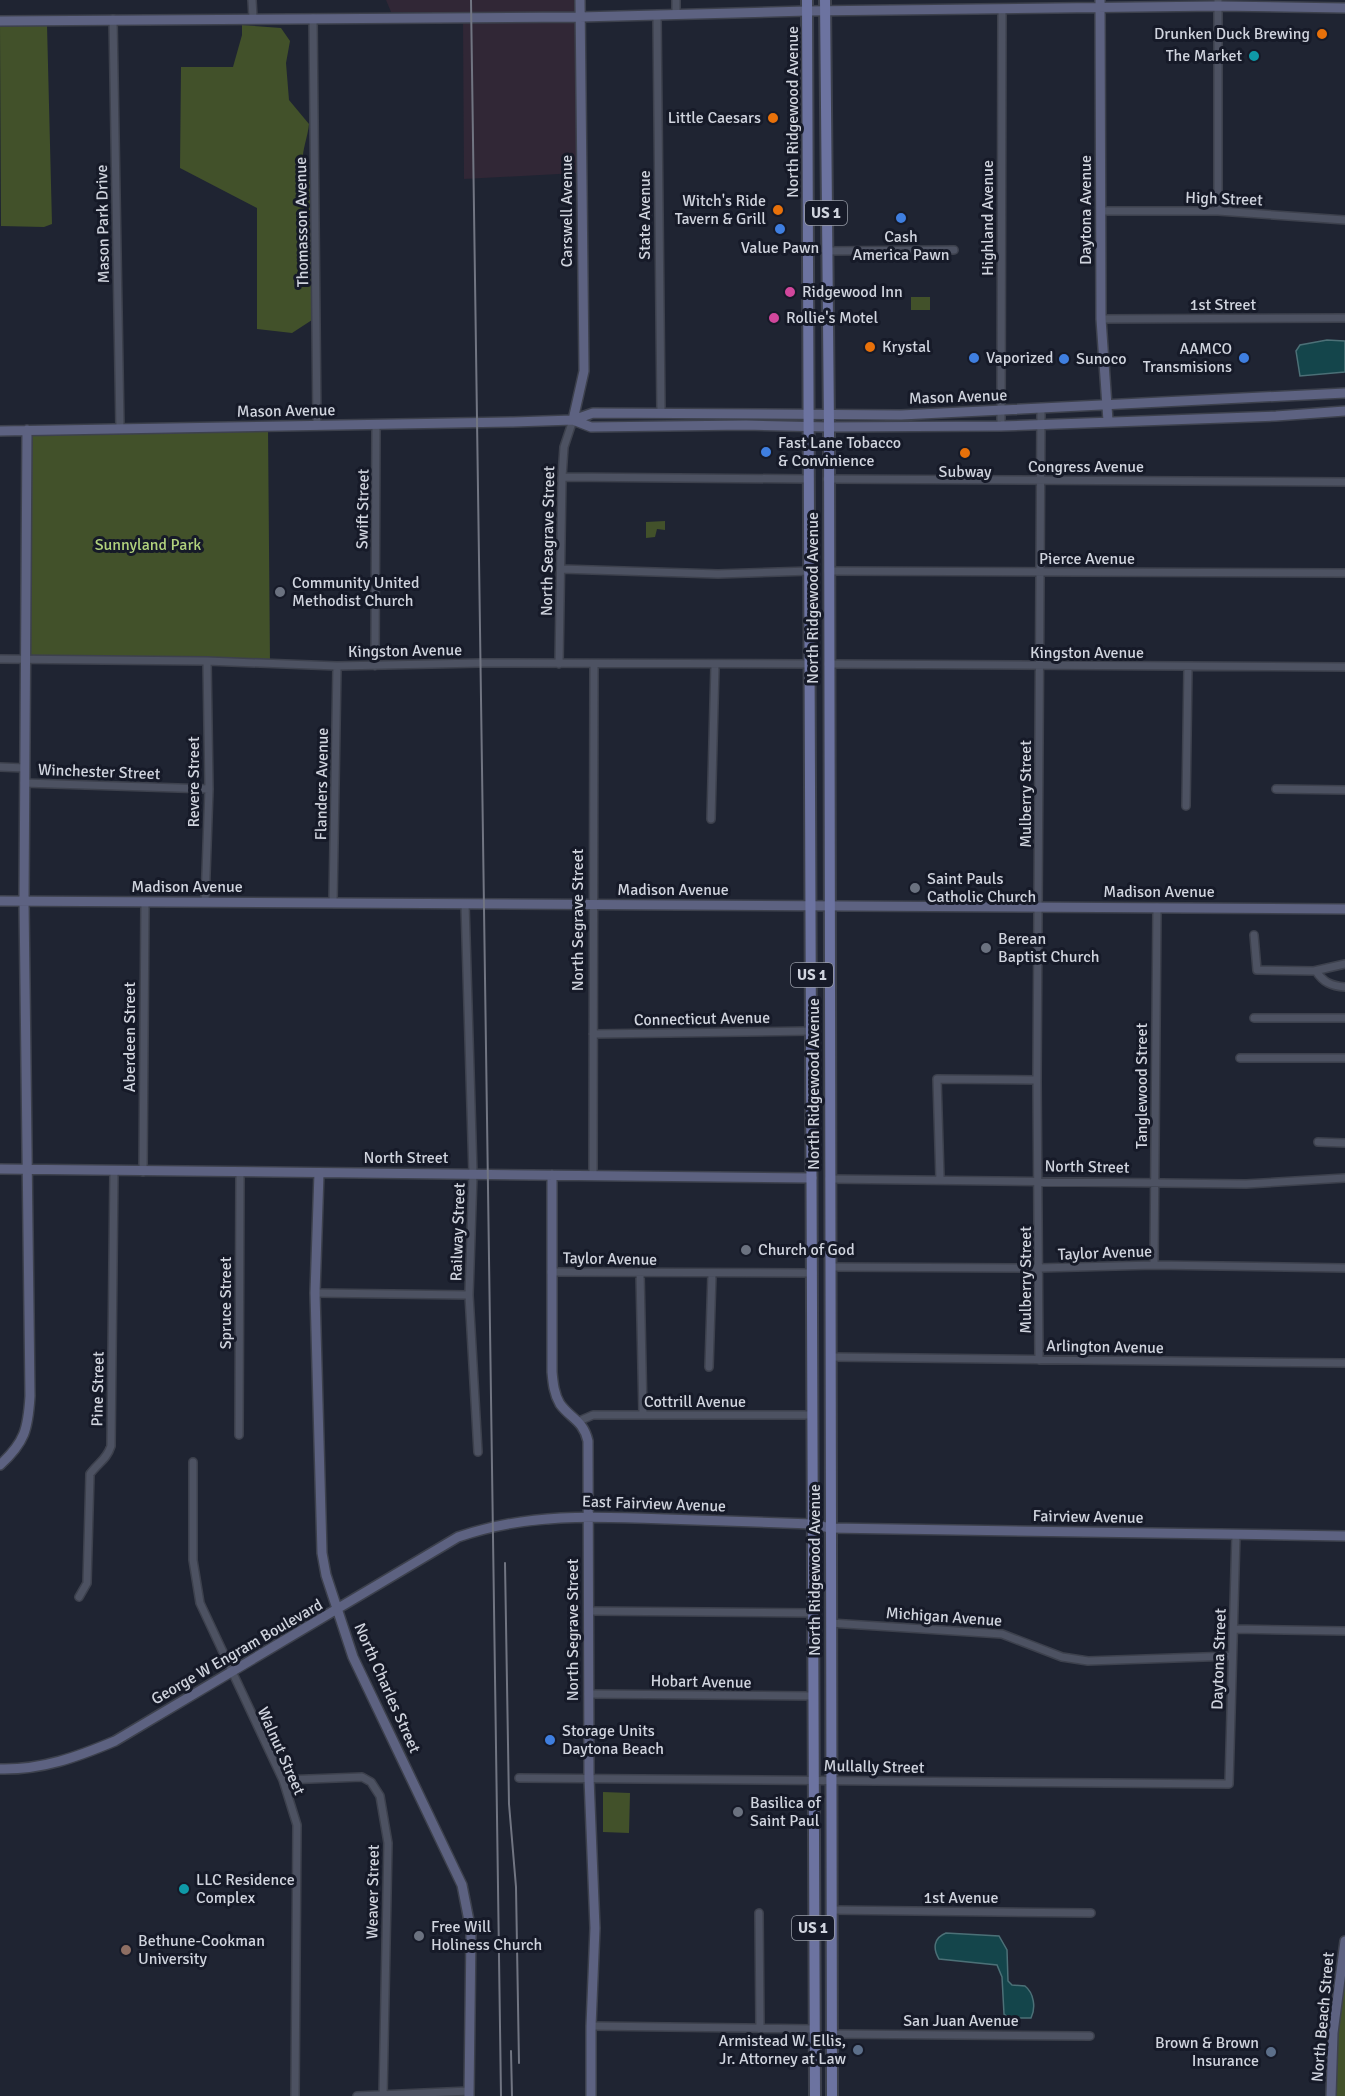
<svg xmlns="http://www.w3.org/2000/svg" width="1345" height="2096" font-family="Signika,sans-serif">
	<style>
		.industrial { fill: #312736 }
		.green { fill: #42512a }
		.water { fill: #14454b; stroke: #4c7077; stroke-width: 1.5 }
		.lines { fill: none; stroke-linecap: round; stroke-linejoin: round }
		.street-casing { stroke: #3d414d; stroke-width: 10 }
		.secondary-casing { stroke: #3d414d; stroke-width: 12 }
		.primary-casing { stroke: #3d414d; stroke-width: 14 }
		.street { stroke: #4d5262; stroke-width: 7 }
		.secondary { stroke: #5d6281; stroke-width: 9 }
		.primary { stroke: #6c73a0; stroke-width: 10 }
		.rail { stroke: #717582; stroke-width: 2 }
		.food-dot { fill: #e8710a; stroke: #161a28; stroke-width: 2 }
		.culture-dot { fill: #0f9aa8; stroke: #161a28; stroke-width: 2 }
		.shop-dot { fill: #3f7fe0; stroke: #161a28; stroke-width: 2 }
		.hotel-dot { fill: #d1479c; stroke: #161a28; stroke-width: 2 }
		.worship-dot { fill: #6b7280; stroke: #161a28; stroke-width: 2 }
		.education-dot { fill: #8d6e63; stroke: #161a28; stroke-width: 2 }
		.service-dot { fill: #5c6f8a; stroke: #161a28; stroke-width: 2 }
		.labels { text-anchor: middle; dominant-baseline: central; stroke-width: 6; stroke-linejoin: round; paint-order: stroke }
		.shield { fill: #161a28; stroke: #989ca7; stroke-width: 1.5 }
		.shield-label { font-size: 15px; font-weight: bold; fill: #d0d4de }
		.poi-label { font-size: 16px; fill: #d0d4de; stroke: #161a28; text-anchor: start }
		.street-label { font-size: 16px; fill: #d0d4de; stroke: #161a28 }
		.park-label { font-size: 16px; fill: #b1d27d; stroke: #161a28 }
	</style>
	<rect width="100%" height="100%" fill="#1f2432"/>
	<path class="industrial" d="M386,0H575L576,12H391Z
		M463,21L576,22L577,173L464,179Z"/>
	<path class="green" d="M47,25L52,224L44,227L1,226L0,26Z
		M242,25L281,28L290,41L286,63L289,100L309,124C307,144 295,164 310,180L312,320L292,333L257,329V208L180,168L181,67H233L242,35Z
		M911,297H930V310H911Z
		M268,427L270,664L26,659L27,430Z
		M665,521V530L657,529L655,537L646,538V522Z
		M603,1792L630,1793L629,1833L603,1832Z
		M1345,1941V2096H1331Z"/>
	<path class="water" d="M1327,340L1345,341V372L1300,376L1296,351L1300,345Z
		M946,1933L999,1936L1007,1950L1008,1981L1012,1985L1025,1986C1034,1993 1036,2008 1031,2018H1009L1004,2014L1002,1977L997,1965L939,1959C933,1949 933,1938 946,1933Z"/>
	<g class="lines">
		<g class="street-casing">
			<path id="street" d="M252,0L253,18
				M676,0V15
				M1218,0V211
				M657,16L661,413
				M313,18L317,426
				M113,19L120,429
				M1101,211H1218L1345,220
				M826,251L954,250
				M1101,319L1345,318
				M1001,426L1002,10
				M562,477L810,479
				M827,479L1345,482
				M561,569L718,574L811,571
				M828,571L1345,573
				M0,659L207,661L337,666L480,663L811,664
				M559,664L562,477L564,447L573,420
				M828,664L1345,667
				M375,666L376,425
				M0,767L25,768
				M24,783L209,789
				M1276,789L1345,790
				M1186,806L1188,667
				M711,819L715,665
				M205,902L209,789L207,661
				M333,903L337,666
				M465,904L473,1174L469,1295L478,1452
				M1254,935L1257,970L1316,971C1323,982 1331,986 1345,987
				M1314,971L1345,964
				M1254,1018H1345
				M593,1034L812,1031
				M1240,1058H1345
				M1318,1142L1345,1143
				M143,1172L145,903
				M593,1176L594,665
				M829,1179L1246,1184L1345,1178
				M940,1179L937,1079L1037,1080
				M1154,1265L1157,907
				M830,1267L1039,1268L1154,1265L1345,1268
				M551,1272L813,1273
				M640,1273L643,1415
				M315,1293L469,1295
				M830,1357L1345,1363
				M1039,1360L1037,1080L1041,409
				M709,1367L712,1274
				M579,1421L593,1415H812
				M239,1435L240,1172
				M193,1462V1560L200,1603L283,1780L297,1825L295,2096
				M79,1597L87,1583L90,1474C98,1463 107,1459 111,1446L114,1171
				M589,1611L813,1613
				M830,1623L1002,1634L1062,1657L1088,1661L1232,1656
				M1234,1629L1345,1631
				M588,1694L813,1696
				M519,1778L1229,1784L1236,1534
				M283,1780L362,1777L371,1782L380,1796L388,1843L383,2096
				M831,1910L1091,1913
				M759,1913L760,2029
				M591,2026L814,2029
				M831,2034L1090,2036
				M357,2096L469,2091"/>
		</g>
		<g class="secondary-casing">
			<path id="secondary" d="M1100,0L1101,319L1108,421
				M0,21L580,17L807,11L1218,6L1345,8
				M573,420L591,427L746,425L829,427L1001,426L1276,416L1345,411
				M573,420L584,371L580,0
				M0,431L513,422L573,420L593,413L901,415L1345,393
				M0,901L1345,909
				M0,1169L812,1178
				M319,1173L315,1293L322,1553L326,1575L353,1657L462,1885L471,1931L469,2096
				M552,1175V1372C553,1383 554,1394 560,1404C571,1419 583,1420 588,1441L589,1778L595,1928L591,2026V2096
				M0,1465C25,1442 28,1429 30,1396L24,901L27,430
				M0,1769C42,1770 77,1757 115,1741L458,1537C527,1513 595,1516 666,1519C715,1521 764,1522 812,1524L830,1528L1345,1536
				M1331,2096L1333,2033L1345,1941"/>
		</g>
		<g class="primary-casing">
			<path id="primary" d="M807,0L815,2096
				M825,0L829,427L832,2096"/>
		</g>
		<use href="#street" class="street"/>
		<use href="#secondary" class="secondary"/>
		<use href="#primary" class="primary"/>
		<path class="rail" d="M471,0L501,2096
			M505,1563L509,1804L516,1887L519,2063
			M511,2051L512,2096"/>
	</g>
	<g class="food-dot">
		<circle cx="1322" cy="34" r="6"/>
		<circle cx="773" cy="118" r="6"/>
		<circle cx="778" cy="210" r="6"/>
		<circle cx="870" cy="347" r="6"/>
		<circle cx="965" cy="453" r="6"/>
	</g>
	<g class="culture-dot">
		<circle cx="1254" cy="56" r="6"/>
		<circle cx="184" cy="1889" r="6"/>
	</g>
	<g class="shop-dot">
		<circle cx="901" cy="218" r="6"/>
		<circle cx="780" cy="229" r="6"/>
		<circle cx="974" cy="358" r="6"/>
		<circle cx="1244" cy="358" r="6"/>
		<circle cx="1064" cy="359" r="6"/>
		<circle cx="766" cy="452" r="6"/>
		<circle cx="550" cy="1740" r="6"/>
	</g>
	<g class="hotel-dot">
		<circle cx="790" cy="292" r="6"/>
		<circle cx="774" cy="318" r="6"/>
	</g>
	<g class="worship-dot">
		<circle cx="280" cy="592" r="6"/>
		<circle cx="915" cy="888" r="6"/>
		<circle cx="986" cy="948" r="6"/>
		<circle cx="746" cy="1250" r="6"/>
		<circle cx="738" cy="1812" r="6"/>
		<circle cx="419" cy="1936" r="6"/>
	</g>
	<circle class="education-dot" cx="126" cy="1950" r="6"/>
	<g class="service-dot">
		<circle cx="858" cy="2050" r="6"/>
		<circle cx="1271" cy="2052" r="6"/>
	</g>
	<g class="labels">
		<g class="shield">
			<rect x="805" y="201" width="42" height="24" rx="4.5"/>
			<rect x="791" y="963" width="42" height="24" rx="4.5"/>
			<rect x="792" y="1916" width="42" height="24" rx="4.5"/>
		</g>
		<g class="shield-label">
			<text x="826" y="213">US 1</text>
			<text x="812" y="975">US 1</text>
			<text x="813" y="1928">US 1</text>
		</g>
		<g class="poi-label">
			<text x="1310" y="34" text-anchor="end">Drunken Duck Brewing</text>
			<text x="1242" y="56" text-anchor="end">The Market</text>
			<text x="761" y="118" text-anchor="end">Little Caesars</text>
			<text x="766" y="201" text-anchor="end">Witch's Ride<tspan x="766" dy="18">Tavern &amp; Grill</tspan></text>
			<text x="901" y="237" text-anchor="middle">Cash<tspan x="901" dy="18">America Pawn</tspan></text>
			<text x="780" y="248" text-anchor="middle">Value Pawn</text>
			<text x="802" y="292">Ridgewood Inn</text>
			<text x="786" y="318">Rollie's Motel</text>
			<text x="882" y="347">Krystal</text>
			<text x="1232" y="349" text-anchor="end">AAMCO<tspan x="1232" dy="18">Transmisions</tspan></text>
			<text x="986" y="358">Vaporized</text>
			<text x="1076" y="359">Sunoco</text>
			<text x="778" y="443">Fast Lane Tobacco<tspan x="778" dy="18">&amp; Convinience</tspan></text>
			<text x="965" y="472" text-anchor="middle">Subway</text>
			<text x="292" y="583">Community United<tspan x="292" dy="18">Methodist Church</tspan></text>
			<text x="927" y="879">Saint Pauls<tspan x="927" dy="18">Catholic Church</tspan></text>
			<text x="998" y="939">Berean<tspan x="998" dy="18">Baptist Church</tspan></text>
			<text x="758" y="1250">Church of God</text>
			<text x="562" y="1731">Storage Units<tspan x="562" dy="18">Daytona Beach</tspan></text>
			<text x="750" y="1803">Basilica of<tspan x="750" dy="18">Saint Paul</tspan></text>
			<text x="196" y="1880">LLC Residence<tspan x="196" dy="18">Complex</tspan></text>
			<text x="431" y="1927">Free Will<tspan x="431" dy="18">Holiness Church</tspan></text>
			<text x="138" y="1941">Bethune-Cookman<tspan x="138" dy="18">University</tspan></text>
			<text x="846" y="2041" text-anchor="end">Armistead W. Ellis,<tspan x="846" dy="18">Jr. Attorney at Law</tspan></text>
			<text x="1259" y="2043" text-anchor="end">Brown &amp; Brown<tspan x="1259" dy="18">Insurance</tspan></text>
		</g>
		<g class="street-label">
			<text transform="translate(793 112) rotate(-90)">North Ridgewood Avenue</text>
			<text transform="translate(1224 199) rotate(2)">High Street</text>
			<text transform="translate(1086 210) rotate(-90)">Daytona Avenue</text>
			<text transform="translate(567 211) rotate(-90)">Carswell Avenue</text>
			<text transform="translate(645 215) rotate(-90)">State Avenue</text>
			<text transform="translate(988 218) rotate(-90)">Highland Avenue</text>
			<text transform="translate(302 222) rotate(-91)">Thomasson Avenue</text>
			<text transform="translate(103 224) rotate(-91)">Mason Park Drive</text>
			<text x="1223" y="305">1st Street</text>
			<text transform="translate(958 397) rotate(-2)">Mason Avenue</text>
			<text transform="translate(286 411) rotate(-1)">Mason Avenue</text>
			<text x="1086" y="467">Congress Avenue</text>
			<text transform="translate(363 509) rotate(-89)">Swift Street</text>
			<text transform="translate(548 541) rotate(-89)">North Seagrave Street</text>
			<text x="1087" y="559">Pierce Avenue</text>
			<text transform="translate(813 598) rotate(-90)">North Ridgewood Avenue</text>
			<text transform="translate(405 651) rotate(-1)">Kingston Avenue</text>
			<text x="1087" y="653">Kingston Avenue</text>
			<text transform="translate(99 772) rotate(2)">Winchester Street</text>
			<text transform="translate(194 782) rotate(-90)">Revere Street</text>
			<text transform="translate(322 784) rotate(-89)">Flanders Avenue</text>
			<text transform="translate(1026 794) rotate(-90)">Mulberry Street</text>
			<text x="187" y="887">Madison Avenue</text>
			<text x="673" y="890">Madison Avenue</text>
			<text x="1159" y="892">Madison Avenue</text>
			<text transform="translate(578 920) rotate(-90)">North Segrave Street</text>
			<text transform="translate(702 1019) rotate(-1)">Connecticut Avenue</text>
			<text transform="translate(130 1037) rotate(-90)">Aberdeen Street</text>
			<text transform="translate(814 1084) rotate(-90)">North Ridgewood Avenue</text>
			<text transform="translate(1142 1086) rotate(-90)">Tanglewood Street</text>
			<text x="406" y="1158">North Street</text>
			<text transform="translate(1087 1167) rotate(1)">North Street</text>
			<text transform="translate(458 1232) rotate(-88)">Railway Street</text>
			<text transform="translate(1105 1253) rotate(-2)">Taylor Avenue</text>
			<text transform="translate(610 1259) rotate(1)">Taylor Avenue</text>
			<text transform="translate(1026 1280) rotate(-90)">Mulberry Street</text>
			<text transform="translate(226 1303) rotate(-90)">Spruce Street</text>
			<text transform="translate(1105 1347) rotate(1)">Arlington Avenue</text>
			<text transform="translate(98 1389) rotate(-89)">Pine Street</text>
			<text x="695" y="1402">Cottrill Avenue</text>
			<text transform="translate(654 1504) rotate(2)">East Fairview Avenue</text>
			<text transform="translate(1088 1517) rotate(1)">Fairview Avenue</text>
			<text transform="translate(815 1570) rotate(-90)">North Ridgewood Avenue</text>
			<text transform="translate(944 1617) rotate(4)">Michigan Avenue</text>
			<text transform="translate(573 1630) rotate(-90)">North Segrave Street</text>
			<text transform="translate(237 1652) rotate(-30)">George W Engram Boulevard</text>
			<text transform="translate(1219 1659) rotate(-88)">Daytona Street</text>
			<text transform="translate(701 1682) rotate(1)">Hobart Avenue</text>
			<text transform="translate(387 1688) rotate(66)">North Charles Street</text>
			<text transform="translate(281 1751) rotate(66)">Walnut Street</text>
			<text transform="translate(874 1767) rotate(1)">Mullally Street</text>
			<text transform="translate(373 1892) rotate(-89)">Weaver Street</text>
			<text x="961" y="1898">1st Avenue</text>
			<text transform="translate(1323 2017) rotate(-85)">North Beach Street</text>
			<text x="961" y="2021">San Juan Avenue</text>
		</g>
		<g class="park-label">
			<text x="148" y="545">Sunnyland Park</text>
		</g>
	</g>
</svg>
